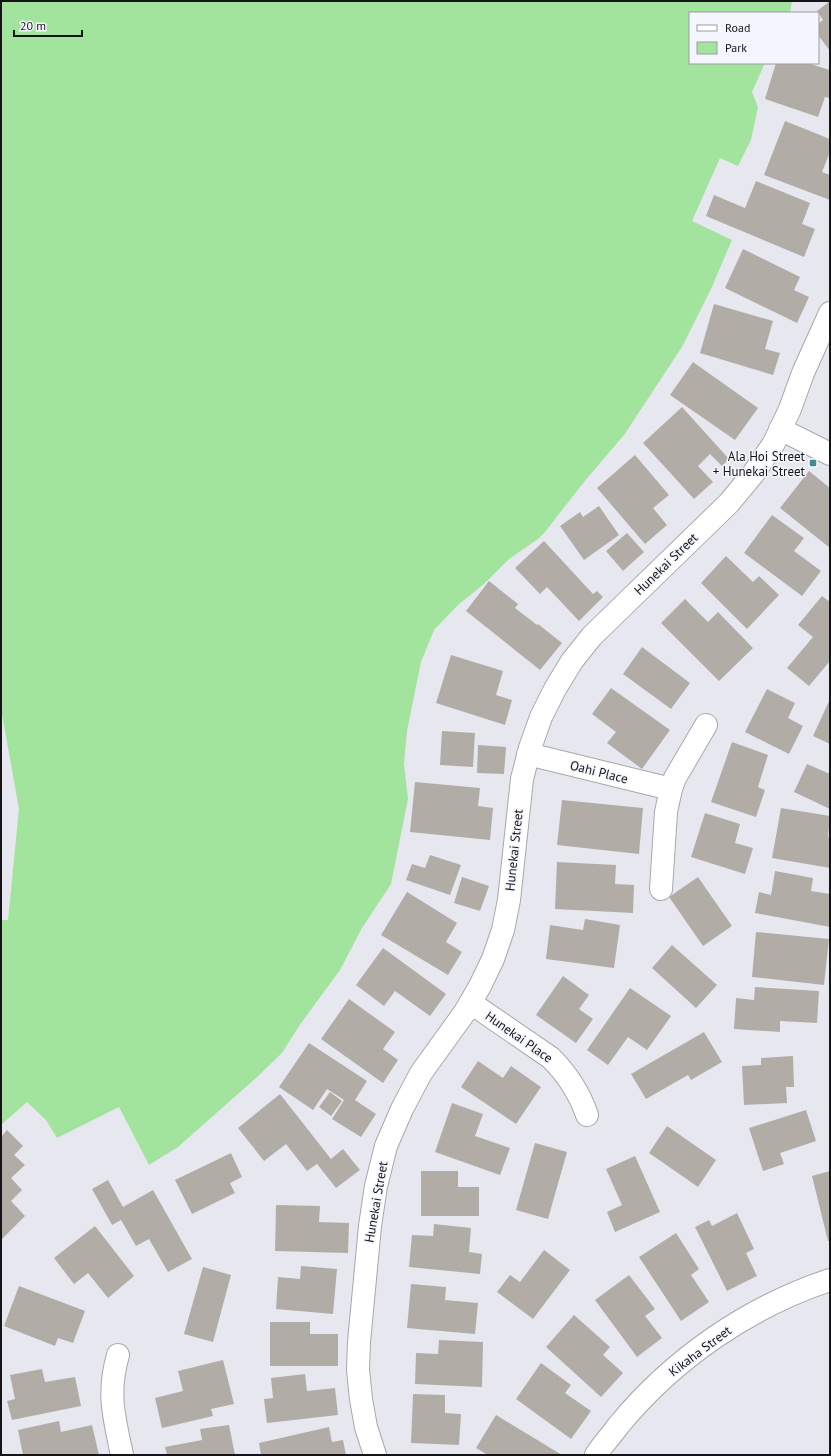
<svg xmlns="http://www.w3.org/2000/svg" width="831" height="1456" font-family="'PT Sans',sans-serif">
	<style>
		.green { fill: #a2e49d }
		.building { fill: #b2aca7 }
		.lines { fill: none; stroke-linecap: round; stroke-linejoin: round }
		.minor-casing { stroke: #a6a8ae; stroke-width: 24 }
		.minor { stroke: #fff; stroke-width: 22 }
		.poi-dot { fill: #438a91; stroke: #f4f6fd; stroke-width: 1.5 }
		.labels { text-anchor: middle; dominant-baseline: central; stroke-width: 3; stroke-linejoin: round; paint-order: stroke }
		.poi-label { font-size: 13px; fill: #151518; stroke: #f4f6fd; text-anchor: end }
		.street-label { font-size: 13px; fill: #151518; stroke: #f4f6fd }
	</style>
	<rect width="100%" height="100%" fill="#e7e8ef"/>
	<path class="green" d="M1,1H792L790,13H690V63H765L752,92L758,107L751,140L738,166L720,158L692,221L732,240L711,289L682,347L624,435L584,482L545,532L538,539L509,559L484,584L458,605L434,630L421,662L407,731L404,764L408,799L391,884L362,928L340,970L299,1026L282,1053L256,1078L178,1147L149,1165L119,1107L57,1138L46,1120L27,1102L1,1125V920H8L19,809L1,709Z"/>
	<path class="building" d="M830,1V51L818,35V24L823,20L817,11Z
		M776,63H807L830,70V98L825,97L818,117L765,99Z
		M785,121L830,139V152L822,172L830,175V200L764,175Z
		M756,181L810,203L802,224L815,229L804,257L706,216L714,195L745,208Z
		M743,249L800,277L794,290L809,297L797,323L725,288Z
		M714,304L773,321L765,349L780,353L773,375L700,353Z
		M693,362L758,408L735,440L670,395Z
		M682,407L729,459L722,466L710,454L698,466L713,482L694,499L643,443Z
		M635,455L669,495L653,508L667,525L645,544L597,488Z
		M809,471L830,488V548L780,508Z
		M599,506L619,535L584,560L560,526L580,512L583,517Z
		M772,515L804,538L794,551L821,571L802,596L744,553Z
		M627,533L644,552L623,571L606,551Z
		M544,541L593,594L597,591L603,597L579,621L547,587L540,594L515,568Z
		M726,556L753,582L759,576L779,595L747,629L701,583Z
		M489,581L518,604L515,608L537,625L538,624L562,643L540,670L466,611Z
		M822,596L830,602V661L809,686L787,668L813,637L798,625Z
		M685,599L708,622L718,612L753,648L719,681L661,623Z
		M642,647L690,683L671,709L623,674Z
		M451,655L503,671L496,695L512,700L505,725L436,703Z
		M611,688L670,730L642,769L607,743L616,732L592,714Z
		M767,689L795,703L788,718L803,726L789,754L745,732Z
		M830,699V744L813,736Z
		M442,731L475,733L473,767L440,765Z
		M732,742L768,755L758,787L765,790L756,817L711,802Z
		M478,745L506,747L504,774L477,773Z
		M807,764L830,774V809L794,792Z
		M415,782L480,788L478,806L493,808L490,840L410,832Z
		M562,800L643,808L639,854L557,845Z
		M781,808L830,816L828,837H830V868L772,858Z
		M705,813L740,824L735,843L753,848L745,874L691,857Z
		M430,855L461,865L450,895L406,880L412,864L425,868Z
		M557,862L616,865L615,884L634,885L633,913L555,909Z
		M775,871L813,878L811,891L830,894V927L755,913L759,892L771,895Z
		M462,877L489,886L480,911L454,903Z
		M698,877L732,926L703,946L669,897Z
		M407,892L457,923L446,942L462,952L448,975L381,935Z
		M585,919L620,925L614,968L546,959L550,925L583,930Z
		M756,932L829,939L824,985L752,977Z
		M672,945L717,985L696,1008L652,968Z
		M383,948L446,994L430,1016L395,991L384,1006L356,985Z
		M563,976L589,995L579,1009L593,1019L576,1043L536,1015Z
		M755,987L819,991L817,1023L780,1021V1032L734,1029L736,998L754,1000Z
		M630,988L671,1016L647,1050L628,1037L608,1065L587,1050Z
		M349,999L395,1032L383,1049L398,1060L383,1083L321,1039Z
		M704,1032L722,1062L691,1080L688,1075L646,1099L631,1074Z
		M309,1043L367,1081L355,1100L376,1114L361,1137L332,1119L344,1100L327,1089L313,1110L279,1087Z
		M793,1056L794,1087H786L787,1103L744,1105L742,1066L761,1065V1058Z
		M478,1061L503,1078L511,1066L541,1087L516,1124L461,1087Z
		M330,1092L342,1101L331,1116L319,1107Z
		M280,1094L331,1159L343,1149L360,1170L336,1188L317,1164L307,1171L286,1144L264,1161L238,1128Z
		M452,1103L483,1114L475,1136L510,1148L500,1175L435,1152Z
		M806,1110L816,1141L780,1153L784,1164L763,1171L749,1128Z
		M667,1126L716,1160L698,1187L649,1153Z
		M7,1130L23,1146L14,1155L25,1165L11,1178L22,1190L11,1201L25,1216L1,1240V1137Z
		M535,1143L567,1152L548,1219L516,1210Z
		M231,1153L242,1177L230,1183L235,1193L192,1214L175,1180Z
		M635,1156L660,1212L615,1232L607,1212L622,1205L606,1169Z
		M421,1171H458V1187H479V1216H421Z
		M830,1171V1241H828L812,1176Z
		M108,1180L123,1207L153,1190L192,1259L168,1272L149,1239L136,1246L121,1220L112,1225L92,1189Z
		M276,1205L320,1206L319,1222L349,1223L348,1253L275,1251Z
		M737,1213L754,1249L746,1253L757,1276L727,1291L695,1227L709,1220L712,1226Z
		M434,1224L471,1228L469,1252L482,1254L480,1274L409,1267L412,1235L433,1236Z
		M95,1226L134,1276L108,1298L88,1273L74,1284L54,1258Z
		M676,1233L699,1269L691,1275L709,1302L681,1321L639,1257Z
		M544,1250L570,1270L533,1319L497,1292L510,1275L520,1282Z
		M301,1266L337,1269L333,1314L276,1309L278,1277L300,1279Z
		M203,1267L231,1275L213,1342L184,1334Z
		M629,1275L655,1309L645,1316L662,1338L637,1357L595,1300Z
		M411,1284L446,1287L445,1300L478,1303L475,1334L407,1328Z
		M19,1286L85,1311L73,1343L58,1338L55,1346L4,1326Z
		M574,1315L610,1347L603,1355L623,1373L601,1397L546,1347Z
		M270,1322H310V1334H338V1366H270Z
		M439,1340L483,1342L482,1387L415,1384L416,1353L438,1354Z
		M223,1360L234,1404L211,1409L213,1416L162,1428L155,1398L183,1391L178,1371Z
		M541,1363L571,1385L565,1393L591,1411L571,1439L516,1399Z
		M42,1369L45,1382L75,1377L81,1406L12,1420L7,1401L15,1399L10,1375Z
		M305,1374L307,1391L335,1388L338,1415L267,1423L264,1399L273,1398L271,1378Z
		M413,1394L445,1395V1413L461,1414L459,1445L411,1443Z
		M496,1415L562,1455H488L476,1448Z
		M59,1421L61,1432L92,1425L99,1455H23L18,1430Z
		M229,1425L235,1455H167L165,1447L202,1440L200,1429Z
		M329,1427L332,1442L343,1440L346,1455H261L259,1443Z"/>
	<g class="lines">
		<g class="minor-casing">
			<path id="minor" d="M780,429L830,454
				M528,754L671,789
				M661,889L666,812L671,789L675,778L706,725
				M471,1003L551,1058C568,1075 579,1092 587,1115
				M118,1355C107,1393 114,1417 122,1455
				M375,1455L366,1427L361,1399L358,1370L359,1342L370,1226L376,1186L386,1146L402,1109L421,1073L465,1012L480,986L493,959L503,930L509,900L522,779L530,748L541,717L555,689L572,661L592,636L729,503L753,474L774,443L790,409L803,373L830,313
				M596,1455C602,1445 611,1436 618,1426C673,1359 748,1307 830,1280"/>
		</g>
		<use href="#minor" class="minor"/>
	</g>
	<rect class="poi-dot" x="809" y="459" width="8" height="8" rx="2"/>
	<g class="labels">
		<g class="poi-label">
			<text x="805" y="456">Ala Hoi Street<tspan x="805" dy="15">+ Hunekai Street</tspan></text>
		</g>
		<g class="street-label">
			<text transform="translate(666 564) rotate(-44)">Hunekai Street</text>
			<text transform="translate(599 772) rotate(14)">Oahi Place</text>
			<text transform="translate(514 850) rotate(-84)">Hunekai Street</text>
			<text transform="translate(519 1037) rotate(35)">Hunekai Place</text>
			<text transform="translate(376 1202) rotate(-80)">Hunekai Street</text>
			<text transform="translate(700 1351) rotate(-37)">Kikaha Street</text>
		</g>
	</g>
	<rect width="831" height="1456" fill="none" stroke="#151518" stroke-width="4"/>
	<rect x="689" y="12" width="130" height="52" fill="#f4f6fd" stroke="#9b9ca1"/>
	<rect x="697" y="25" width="20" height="6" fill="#ffffff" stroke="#9b9ca1"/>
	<text x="725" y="32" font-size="12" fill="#151518">Road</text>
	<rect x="697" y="42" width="20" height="12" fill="#a2e49d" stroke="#9b9ca1"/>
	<text x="725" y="52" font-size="12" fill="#151518">Park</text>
	<path d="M14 30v6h68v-6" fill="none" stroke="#151518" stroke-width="2"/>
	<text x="20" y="30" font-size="12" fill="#151518" stroke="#f4f6fd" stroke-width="3" paint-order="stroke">20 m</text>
</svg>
